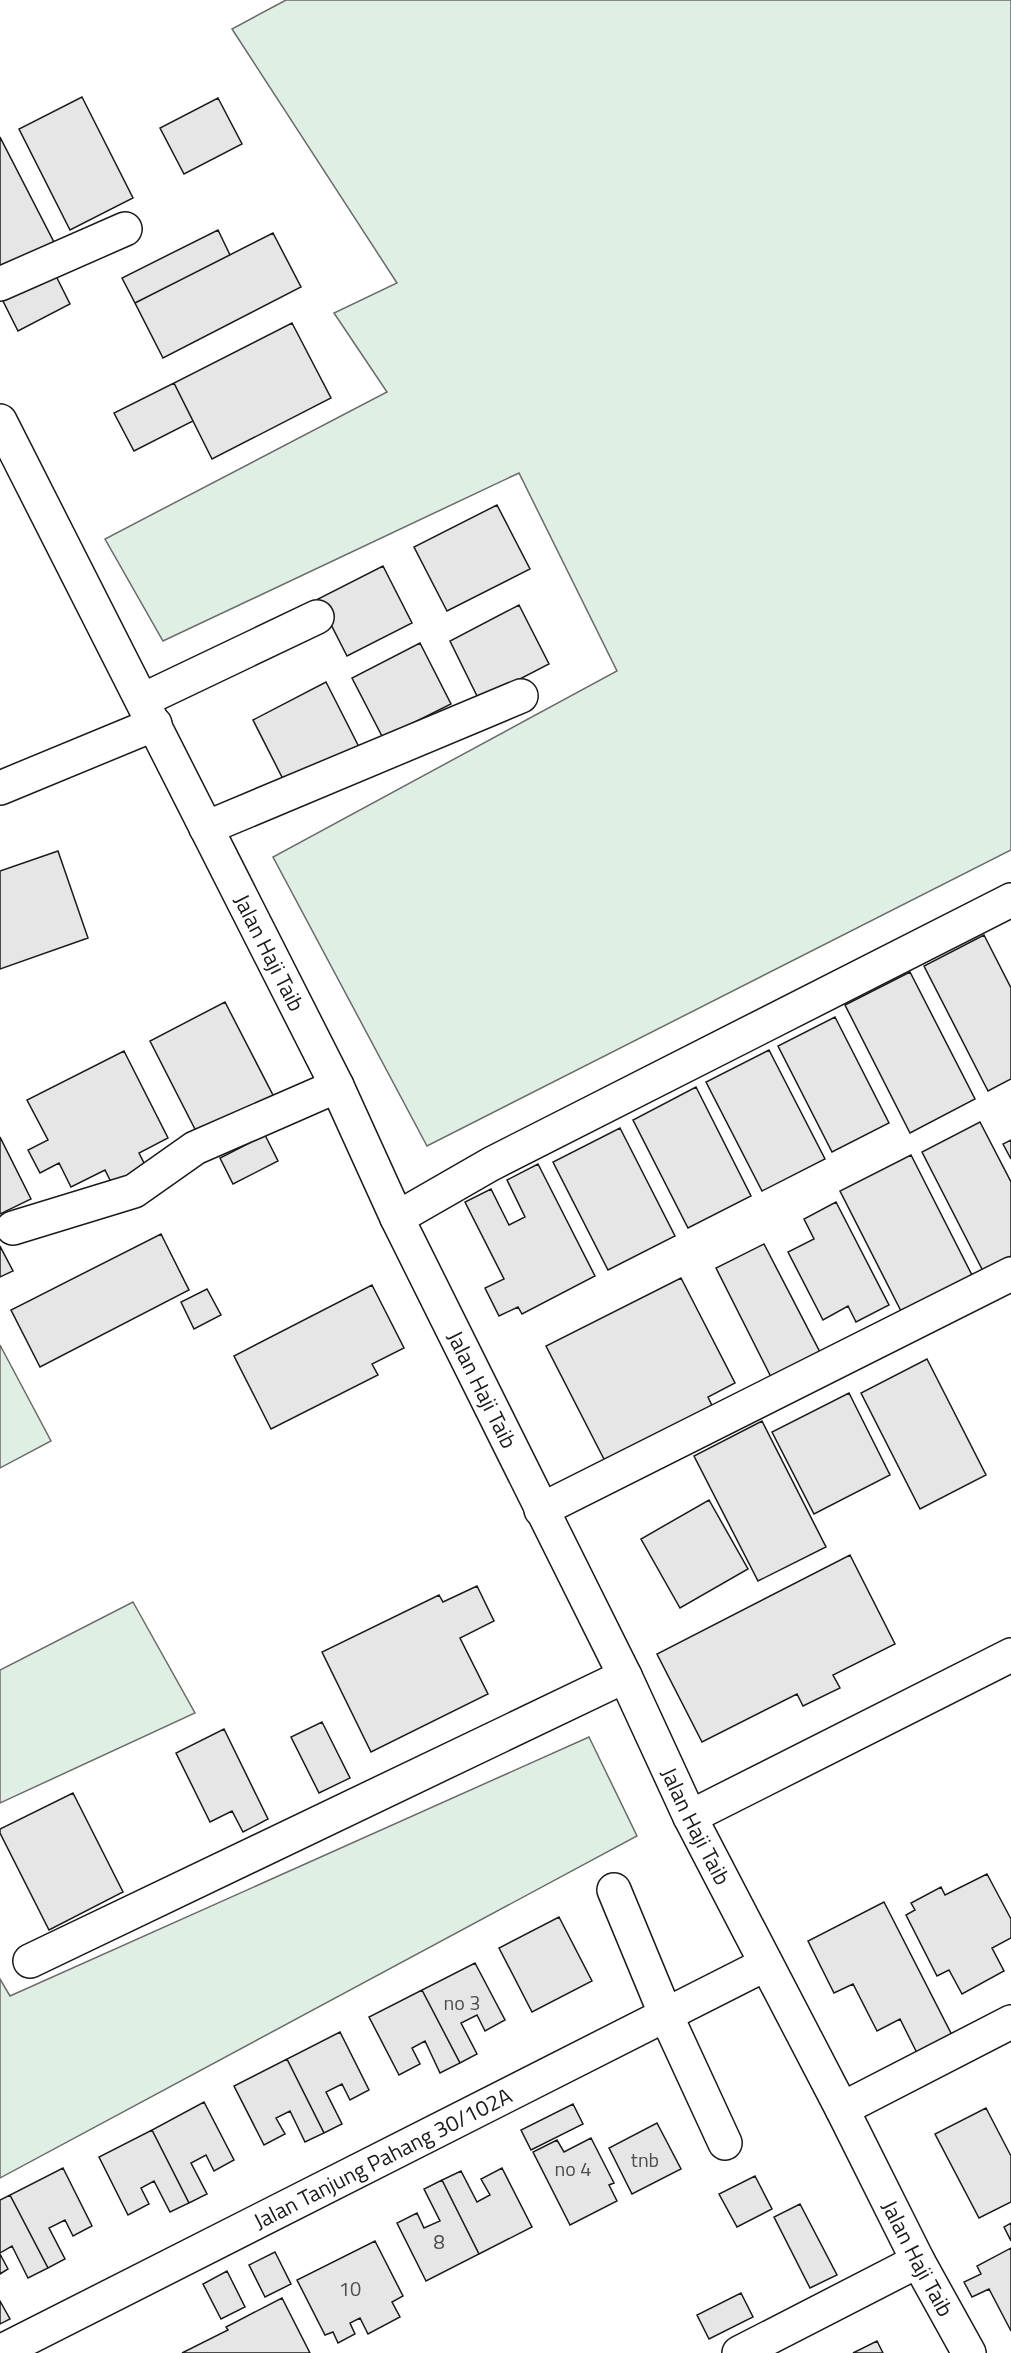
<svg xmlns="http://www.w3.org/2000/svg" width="1011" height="2353" font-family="'Titillium Web',sans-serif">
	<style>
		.green { fill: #e0efe3; stroke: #6a6a6a; stroke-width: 1.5 }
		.building { fill: #e6e6e6; stroke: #1a1a1a; stroke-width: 1.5 }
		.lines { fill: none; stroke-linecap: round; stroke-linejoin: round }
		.street-casing { stroke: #1a1a1a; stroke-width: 36 }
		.street { stroke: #fff; stroke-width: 33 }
		.labels { text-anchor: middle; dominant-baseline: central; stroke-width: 4.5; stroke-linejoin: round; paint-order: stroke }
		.number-label { font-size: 20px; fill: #4d4d4d }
		.street-label { font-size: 22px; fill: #1a1a1a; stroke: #fff }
	</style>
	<rect width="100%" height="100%" fill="#fff"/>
	<path class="green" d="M286,0H1011V850L427,1146L273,857L617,671L519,473L163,641L105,539L387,392L334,313L397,283L232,29Z
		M0,1345L51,1441L0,1468Z
		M133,1602L195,1713L0,1803V1670Z
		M589,1737L637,1836L0,2178V1979L10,1996Z"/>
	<path class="building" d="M82,97L133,198L70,230L19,129Z
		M218,98L242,144L184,174L160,128Z
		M0,137L57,248L0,275Z
		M218,230L230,255L135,303L122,278Z
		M273,233L301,287L163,358L135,303Z
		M55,274L70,304L18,331L3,301Z
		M292,323L331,398L212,459L174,383Z
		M174,383L193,421L134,451L114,413Z
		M497,505L530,569L447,611L414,547Z
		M383,566L412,623L347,656L318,599Z
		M519,605L549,664L479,700L450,641Z
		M420,643L451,704L383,738L352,678Z
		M326,682L360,749L287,787L253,720Z
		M58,851L88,938L0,969V871Z
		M984,935L1011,988V1079L988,1091L924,966Z
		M910,972L975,1099L910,1133L845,1005Z
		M225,1002L275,1099L199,1137L150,1041Z
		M835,1017L889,1123L832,1152L778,1046Z
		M769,1050L825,1159L762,1191L706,1082Z
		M124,1051L168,1138L139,1153L146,1167L112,1184L105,1170L71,1187L59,1163L40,1173L28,1150L48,1140L27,1100Z
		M696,1087L751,1196L688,1228L633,1120Z
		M980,1122L1011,1182V1256L983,1271L922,1152Z
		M620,1128L675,1236L608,1270L553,1162Z
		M265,1135L278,1161L233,1184L220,1158Z
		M0,1137L31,1199L0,1214Z
		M1011,1140V1159L1003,1144Z
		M911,1155L973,1277L902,1313L840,1191Z
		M538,1164L595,1276L522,1314L518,1307L499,1316L485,1288L504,1279L465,1202L491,1189L509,1225L525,1217L507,1180Z
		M836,1202L889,1305L856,1322L848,1306L823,1320L788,1252L814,1239L804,1219Z
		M161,1234L189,1290L40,1367L11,1310Z
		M764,1244L822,1356L773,1381L716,1268Z
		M0,1246L13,1271L0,1277Z
		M681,1278L735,1383L708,1397L714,1410L607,1465L546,1346Z
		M372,1285L404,1348L372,1364L378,1375L271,1429L234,1356Z
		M207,1289L221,1315L194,1329L181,1302Z
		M927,1359L986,1475L920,1509L861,1393Z
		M849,1393L890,1475L814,1514L772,1432Z
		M762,1421L826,1547L758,1581L694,1456Z
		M709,1500L748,1569L680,1608L641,1539Z
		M850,1555L895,1644L833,1675L840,1688L803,1706L797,1694L702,1742L657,1654Z
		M477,1586L494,1621L460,1638L488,1694L371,1752L322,1652L439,1595L443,1602Z
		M322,1722L350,1778L319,1793L291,1737Z
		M224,1729L268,1819L243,1832L232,1811L210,1822L176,1753Z
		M73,1793L123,1892L49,1930L0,1833V1829Z
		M987,1874L1011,1919V1938L992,1948L1004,1971L962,1994L949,1970L937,1976L906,1915L915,1910L911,1903L941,1887L945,1895Z
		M884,1902L953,2037L918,2055L900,2019L877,2031L853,1984L834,1993L808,1941Z
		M559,1917L592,1981L532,2012L499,1948Z
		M475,1963L505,2020L485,2031L477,2015L461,2023L477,2054L460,2063L422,1990Z
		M422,1990L460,2063L440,2073L425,2041L412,2048L420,2064L399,2075L369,2017Z
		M340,2032L369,2090L350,2100L342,2084L326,2092L342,2124L324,2133L287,2059Z
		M287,2059L324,2133L305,2142L290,2111L276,2118L285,2134L264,2145L234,2086Z
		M204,2102L234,2160L214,2171L206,2155L191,2163L207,2194L189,2203L152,2130Z
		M573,2104L583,2124L531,2150L521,2130Z
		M986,2108L1011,2156V2202L979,2218L935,2134Z
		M657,2123L681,2169L632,2194L609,2148Z
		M152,2130L189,2203L170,2212L154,2181L141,2188L149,2204L128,2215L99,2157Z
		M591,2138L614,2183L609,2185L617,2201L570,2225L533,2152L557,2140L564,2152Z
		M63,2168L92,2226L73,2236L65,2220L49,2228L65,2259L48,2268L10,2195Z
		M502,2168L532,2227L479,2254L442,2180L461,2171L477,2202L490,2195L481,2179Z
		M755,2176L772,2209L737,2227L719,2194Z
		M442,2180L479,2254L426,2281L397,2223L417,2213L424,2228L440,2221L424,2189Z
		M10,2195L48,2268L28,2278L12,2246L0,2253V2200Z
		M800,2204L837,2275L810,2288L774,2217Z
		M1011,2223V2241L1004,2227Z
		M375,2241L403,2296L392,2302L400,2317L368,2334L360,2318L350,2323L355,2334L338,2343L333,2332L325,2335L297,2280Z
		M1011,2248V2331L989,2289L972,2297L964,2282L981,2274L977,2266Z
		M275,2252L291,2284L265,2297L249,2265Z
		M0,2254L8,2269L0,2274Z
		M227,2271L245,2307L221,2319L203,2284Z
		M741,2293L753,2317L709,2339L697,2315Z
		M282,2298L310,2353H182L228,2330L226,2327Z
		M0,2301L10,2319L0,2324Z
		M877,2341L883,2353H853Z"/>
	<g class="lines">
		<g class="street-casing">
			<g id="street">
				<path d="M0,284L125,229"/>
				<path id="s1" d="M0,421L337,1086L397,1218L625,1676L690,1817L842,2109L918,2261L969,2353"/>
				<path d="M143,700L317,617"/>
				<path d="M0,788L155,724"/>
				<path d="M206,828L521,696"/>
				<path d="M397,1218L491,1164L1011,900"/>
				<path d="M13,1228L134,1191L195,1148L337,1086"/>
				<path d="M541,1510L1011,1274"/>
				<path d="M690,1817L1011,1655"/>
				<path d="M614,1890L665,2013L725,2143"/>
				<path d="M30,1961L625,1676"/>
				<path d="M842,2109L1011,2022"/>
				<path id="s2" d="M0,2352L766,1964"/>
				<path d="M739,2353L918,2261"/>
			</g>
		</g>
		<use href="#street" class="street"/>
	</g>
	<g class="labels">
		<g class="number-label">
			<text x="462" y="2002">no 3</text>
			<text x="645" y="2159">tnb</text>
			<text x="573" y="2168">no 4</text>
			<text x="439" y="2241">8</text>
			<text x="350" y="2288">10</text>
		</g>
		<g class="street-label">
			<text stroke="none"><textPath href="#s1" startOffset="596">Jalan Haji Taib</textPath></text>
			<text stroke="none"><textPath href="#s1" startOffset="1082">Jalan Haji Taib</textPath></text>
			<text stroke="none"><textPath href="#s1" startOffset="1568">Jalan Haji Taib</textPath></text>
			<text stroke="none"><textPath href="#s2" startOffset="429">Jalan Tanjung Pahang 30/102A</textPath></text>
			<text stroke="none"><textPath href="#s1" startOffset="2054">Jalan Haji Taib</textPath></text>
		</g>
	</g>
</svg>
